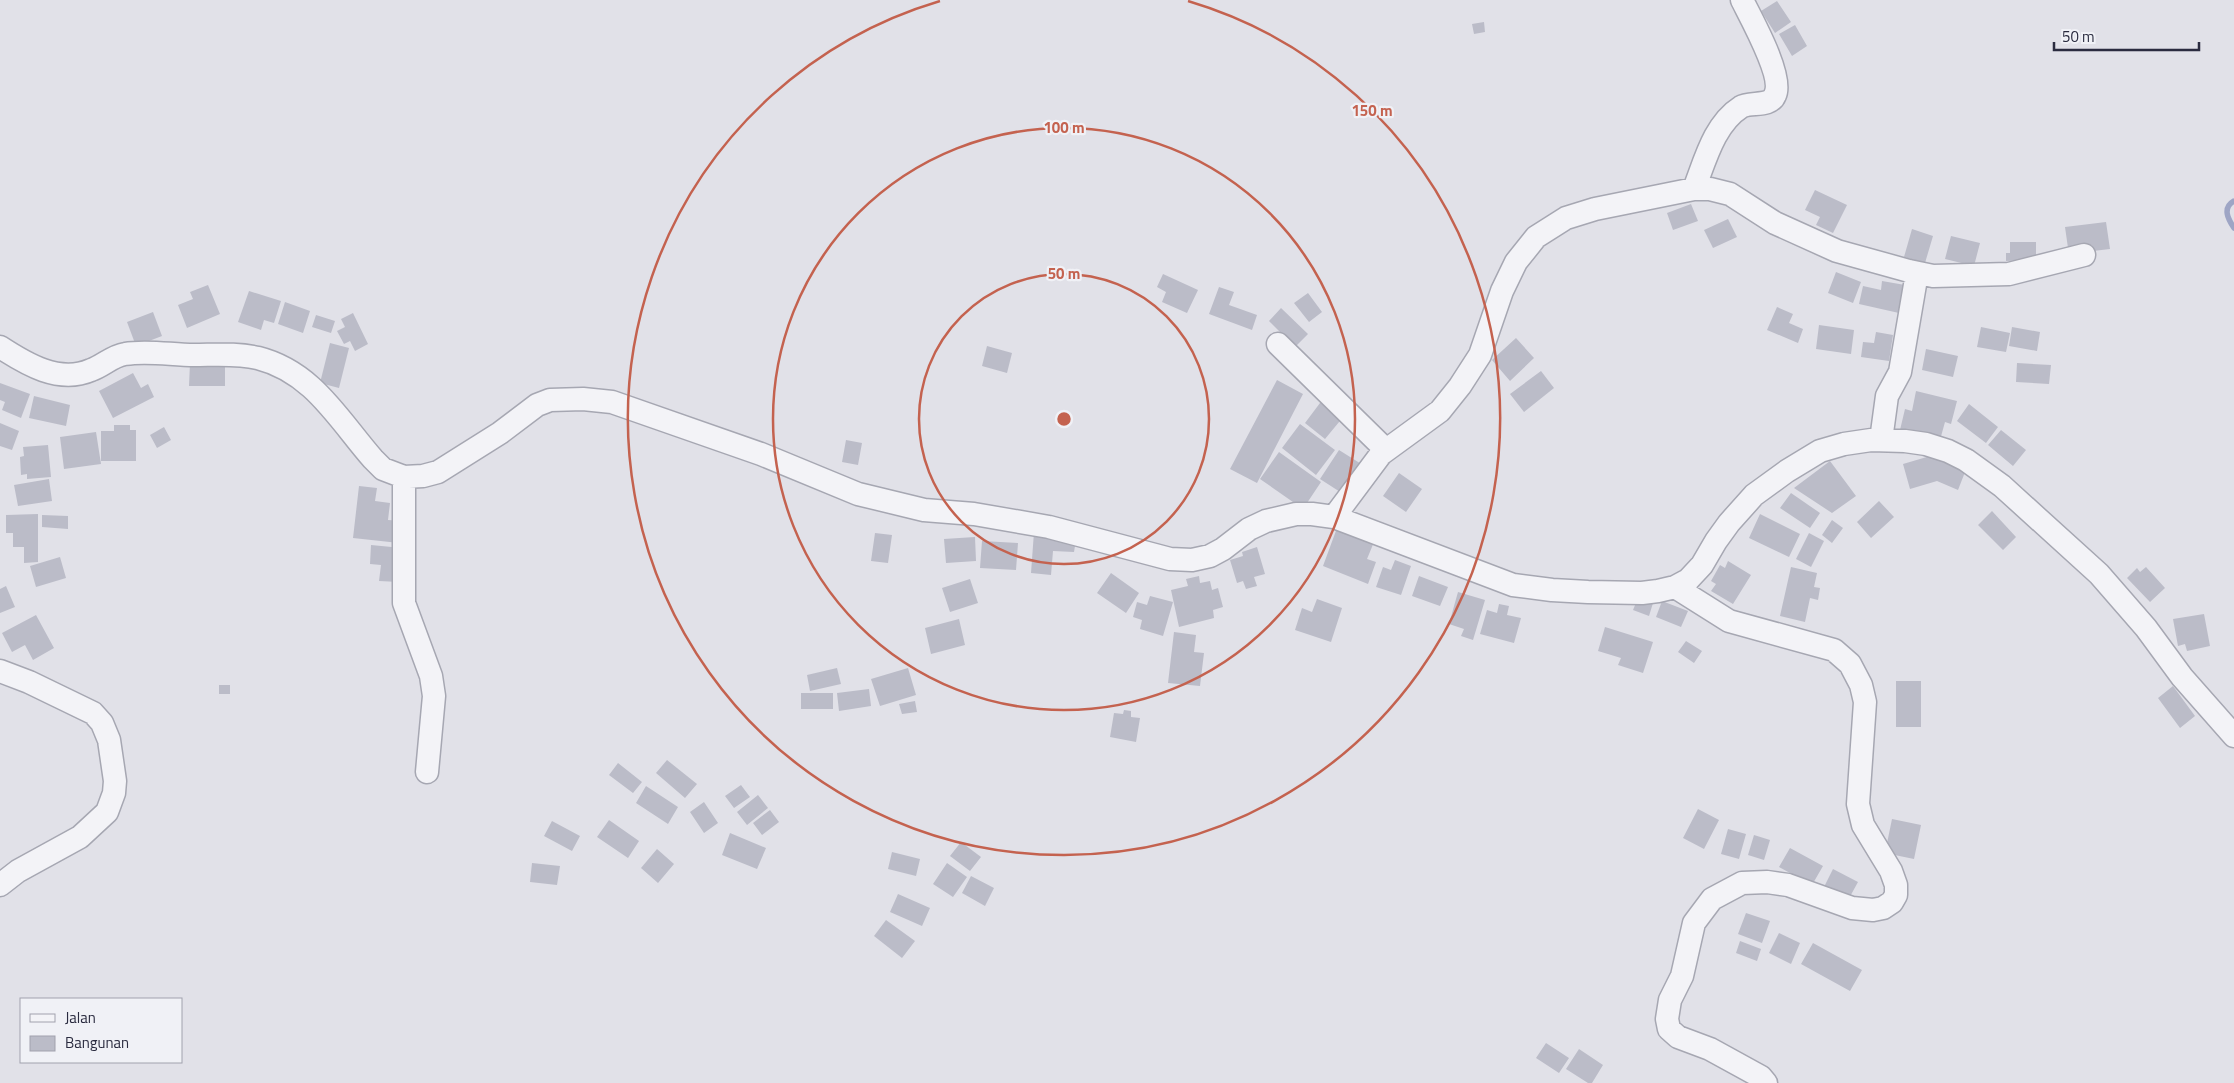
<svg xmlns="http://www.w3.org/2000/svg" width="2234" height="1083" font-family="'Titillium Web',sans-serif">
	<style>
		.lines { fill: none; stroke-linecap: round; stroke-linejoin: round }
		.stream { stroke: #9ea5c5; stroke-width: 5.5 }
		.building { fill: #bbbcc8 }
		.street-casing { stroke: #a6a7b2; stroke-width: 25 }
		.street { stroke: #f3f3f7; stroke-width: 22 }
		.ring { fill: none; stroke: #c4624f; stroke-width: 2.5 }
		.centre { fill: #c4624f; stroke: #f0f1f6; stroke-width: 2.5 }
		.ring-label { font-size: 15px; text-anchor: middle; font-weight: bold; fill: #c4624f; stroke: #f0f1f6; stroke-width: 4.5; stroke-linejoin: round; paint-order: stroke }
	</style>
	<rect width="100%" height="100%" fill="#e1e1e8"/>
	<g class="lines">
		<path class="stream" d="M2234,201C2222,208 2228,219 2234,228"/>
	</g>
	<path class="building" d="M1777,1L1791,22L1775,33L1761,11Z
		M1484,22L1485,32L1474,34L1472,24Z
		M1795,25L1807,46L1792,56L1779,34Z
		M1815,190L1847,205L1833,233L1816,225L1820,217L1805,210Z
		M1691,204L1698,221L1673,230L1667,213Z
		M1728,219L1737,237L1713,248L1704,230Z
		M2106,222L2110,249L2093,251L2092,245L2068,248L2065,227Z
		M1912,229L1933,236L1925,263L1904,257Z
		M1951,236L1980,243L1974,266L1945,259Z
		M2010,242H2036V260L2006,261V253H2010Z
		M1836,272L1861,282L1853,303L1828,293Z
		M1163,274L1198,290L1187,313L1162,302L1166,292L1157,287Z
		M1882,281L1905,285L1899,313L1859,304L1863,286L1881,290Z
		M208,285L220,314L187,328L178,305L193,299L190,292Z
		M1219,287L1234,292L1229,305L1257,315L1252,330L1209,314Z
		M249,291L281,301L274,323L264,320L261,330L238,322Z
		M1308,293L1322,312L1309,322L1294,303Z
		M285,302L310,311L303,333L278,324Z
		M1777,307L1793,314L1789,323L1803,329L1798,343L1767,330Z
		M1281,308L1308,334L1295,347L1269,321Z
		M153,312L162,336L136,346L127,322Z
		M353,313L368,344L355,351L350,341L344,344L337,331L345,327L341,319Z
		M316,315L335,321L331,333L312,327Z
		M1819,325L1854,330L1851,354L1816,349Z
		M1981,327L2010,333L2006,352L1977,347Z
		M2012,327L2040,332L2037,351L2009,346Z
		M1876,332L1893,335L1889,361L1861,357L1863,342L1874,343Z
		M1516,338L1534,358L1510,381L1492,360Z
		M330,343L349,348L339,388L320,383Z
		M987,346L1012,353L1007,373L982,366Z
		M1926,349L1958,356L1953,377L1922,370Z
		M190,363L225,364V386H189Z
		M2017,363L2051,365L2049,384L2016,382Z
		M1541,371L1554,388L1524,412L1510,394Z
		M133,373L141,388L148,384L154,397L113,418L99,391Z
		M1277,380L1303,394L1257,483L1230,469Z
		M0,383L30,394L21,418L2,410L5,402L0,400Z
		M1916,391L1957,401L1951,424L1945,422L1940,440L1900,430L1905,409L1912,411Z
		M34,396L70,405L66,426L29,418Z
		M1323,399L1344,416L1325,439L1305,423Z
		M1969,404L1998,427L1986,443L1957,421Z
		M0,423L19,431L12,450L0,446Z
		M1300,424L1335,450L1316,475L1282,448Z
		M114,425H130V430H136V461H101V431H114Z
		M164,427L171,440L157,448L150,435Z
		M2001,430L2026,450L2013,466L1988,445Z
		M96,432L101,464L64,469L60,437Z
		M846,440L862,443L858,465L842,462Z
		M48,445L51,477L27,479V474L21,475L20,457L24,456L23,447Z
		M1339,450L1366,467L1348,497L1320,479Z
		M1279,452L1321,482L1303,509L1260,479Z
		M1937,454L1967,467L1958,490L1937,481L1910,489L1903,464Z
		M1830,461L1856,496L1832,513L1794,488Z
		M1399,473L1422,489L1406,512L1383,496Z
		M49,479L52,501L18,506L14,485Z
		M359,486L377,488L375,501L390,503L388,520L402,521L399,543L353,538Z
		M1791,493L1820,513L1810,528L1780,508Z
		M1879,501L1894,517L1871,538L1857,522Z
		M1992,511L2016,537L2003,550L1978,525Z
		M38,514V562L24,563V547H13V533H6V515Z
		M1760,514L1800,534L1789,557L1749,538Z
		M42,515L68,516V529L42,527Z
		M1832,520L1843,528L1832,543L1822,535Z
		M1337,528L1374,542L1367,559L1376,562L1368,584L1323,566Z
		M1034,532L1076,540L1074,552L1053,551L1051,575L1031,573Z
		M875,533L892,535L888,563L871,561Z
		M1809,533L1824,541L1811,567L1796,559Z
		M975,537L976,561L946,563L944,539Z
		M982,541L1018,543L1016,570L980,568Z
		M371,545L402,548L399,582L379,581L381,565L370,564Z
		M1257,547L1265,574L1254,577L1257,586L1246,589L1243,581L1237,583L1230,560L1243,556L1242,552Z
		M60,557L66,578L36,587L30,566Z
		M1395,560L1411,566L1401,595L1376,587L1383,567L1391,570Z
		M1728,561L1751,575L1733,604L1711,591L1716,584L1711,581L1720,565L1725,568Z
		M1791,567L1817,573L1814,587L1820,588L1818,600L1810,598L1805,622L1780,616Z
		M2146,567L2165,588L2150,602L2127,578L2137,568L2140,572Z
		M1111,573L1139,593L1126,613L1097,593Z
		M1199,576L1200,583L1210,581L1212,590L1218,588L1223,607L1213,610L1214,618L1179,627L1171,590L1188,586L1186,579Z
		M1419,576L1448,587L1440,606L1412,596Z
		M970,579L978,603L950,612L942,588Z
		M6,586L15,607L0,613V589Z
		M1458,592L1485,600L1473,640L1461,636L1464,629L1449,624Z
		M1150,596L1173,602L1163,636L1140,629L1142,620L1133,617L1137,602L1147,605Z
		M1638,598L1653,603L1649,616L1633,610Z
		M1317,599L1342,608L1331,642L1295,630L1302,608L1312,612Z
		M1662,601L1688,611L1681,627L1656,617Z
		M1499,604L1509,606L1507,615L1521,618L1514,643L1480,634L1487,610L1497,613Z
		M2204,614L2210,646L2187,651L2185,644L2178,646L2173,619Z
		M36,615L54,648L33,660L25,645L12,652L2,633Z
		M959,619L965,645L931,654L925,628Z
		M1605,627L1653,642L1643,673L1618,665L1621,658L1598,651Z
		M1174,632L1196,635L1194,652L1204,653L1200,686L1168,683Z
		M1686,641L1702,651L1694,663L1678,652Z
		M837,668L841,684L810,691L807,675Z
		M908,668L916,695L880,706L871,679Z
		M1896,681H1921V727H1896Z
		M219,685H230V694H219Z
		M2173,686L2195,716L2180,728L2158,698Z
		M869,689L871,706L839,711L837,693Z
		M801,693H833V709H801Z
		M915,701L917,712L902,714L899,704Z
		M1124,710L1131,711V717L1140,718L1136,742L1110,737L1114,713L1123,714Z
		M667,760L697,784L685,798L656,773Z
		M618,763L642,782L633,793L609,775Z
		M741,785L750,797L734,808L725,796Z
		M646,786L678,807L668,824L636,803Z
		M758,795L768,808L747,825L737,812Z
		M704,802L718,823L704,833L690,812Z
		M1698,809L1719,820L1704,849L1683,838Z
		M770,810L779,822L762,835L753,823Z
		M1892,819L1921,825L1914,859L1885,853Z
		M609,820L639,841L628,858L597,837Z
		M552,821L580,836L572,851L544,836Z
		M1728,829L1746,834L1739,859L1721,854Z
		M730,833L766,848L757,869L722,855Z
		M1754,835L1770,840L1764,860L1748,855Z
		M961,842L981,857L970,871L950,856Z
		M1790,848L1823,866L1812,885L1779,867Z
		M657,849L674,864L658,883L641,868Z
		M892,852L920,859L916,876L888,869Z
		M532,863L560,866L557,885L530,882Z
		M947,863L967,877L953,897L933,884Z
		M1833,869L1858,882L1847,902L1823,889Z
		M971,876L994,888L985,906L962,893Z
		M898,894L930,908L922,926L890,912Z
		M1746,913L1770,921L1762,943L1738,934Z
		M886,920L915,941L902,958L874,936Z
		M1779,933L1800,943L1791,964L1769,953Z
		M1740,941L1761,949L1757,961L1736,953Z
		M1813,943L1862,970L1850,991L1801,964Z
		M1546,1043L1569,1058L1559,1073L1536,1058Z
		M1579,1049L1603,1065L1592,1083H1588L1566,1069Z"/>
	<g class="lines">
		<g class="street-casing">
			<path id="street" d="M1694,189C1705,161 1714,124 1741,107C1750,101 1770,108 1775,95C1784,77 1751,18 1742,0
				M1278,344L1386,450
				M0,347C26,364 59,384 91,370C103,366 112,356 125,354C147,350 172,355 194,355C214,355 238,353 258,358C313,372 338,419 373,459L383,469L404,477L423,476L438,472L500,433L537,405L550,400L583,399L612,402L761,454L858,494L924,510L974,514L1049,527L1170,559L1192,560L1210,556L1223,549L1249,529L1266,521L1296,514H1312L1334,517L1513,585L1552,590L1588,592L1642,593L1658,591L1675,587L1688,580L1702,565L1716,541L1729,523L1754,495L1787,471L1820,451L1844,444L1871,440L1905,441L1926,444L1948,451L1966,460L2002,486L2099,574L2146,628L2182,677L2234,736
				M1881,440L1887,396L1900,372L1917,273
				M404,477V603L431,676L434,696L427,772
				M1334,517L1381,454L1440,411L1460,386L1480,355L1502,291L1516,262L1536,237L1566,218L1595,209L1694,189H1710L1730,194L1775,223L1837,251L1909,271L1933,276L2009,274L2084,255
				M1675,587L1729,621L1834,650L1850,664L1861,685L1865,702L1858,804L1863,825L1891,871L1896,885V895L1892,902L1883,908L1873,910L1852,908L1788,885L1767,882L1742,883L1712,899L1694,923L1682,976L1670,1000L1667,1019L1669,1029L1678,1037L1710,1049L1761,1077L1766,1083
				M0,671L29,682L93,713L102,723L109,740L115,781L114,793L107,812L80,837L18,871L0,885"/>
		</g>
		<use href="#street" class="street"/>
	</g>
	<g class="ring">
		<circle cx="1064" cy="419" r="145"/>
		<circle cx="1064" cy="419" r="291"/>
		<path d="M1188 1A436 436 0 1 1 940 1"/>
	</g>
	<circle cx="1064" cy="419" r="8" class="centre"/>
	<g class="ring-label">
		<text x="1372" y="116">150 m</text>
		<text x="1064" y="133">100 m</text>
		<text x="1064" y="279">50 m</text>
	</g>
	<rect x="20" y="998" width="162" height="65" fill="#f0f1f6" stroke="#a1a2ad"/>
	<rect x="30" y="1014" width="25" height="8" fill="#f3f3f7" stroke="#a1a2ad"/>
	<text x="65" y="1023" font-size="15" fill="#2a2b3f">Jalan</text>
	<rect x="30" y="1036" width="25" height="15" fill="#bbbcc8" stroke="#a1a2ad"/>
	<text x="65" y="1048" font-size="15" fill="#2a2b3f">Bangunan</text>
	<path d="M2054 42v8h145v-8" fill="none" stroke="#2a2b3f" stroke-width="2.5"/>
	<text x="2062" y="42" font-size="15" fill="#2a2b3f" stroke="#f0f1f6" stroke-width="4" paint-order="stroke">50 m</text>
</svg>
